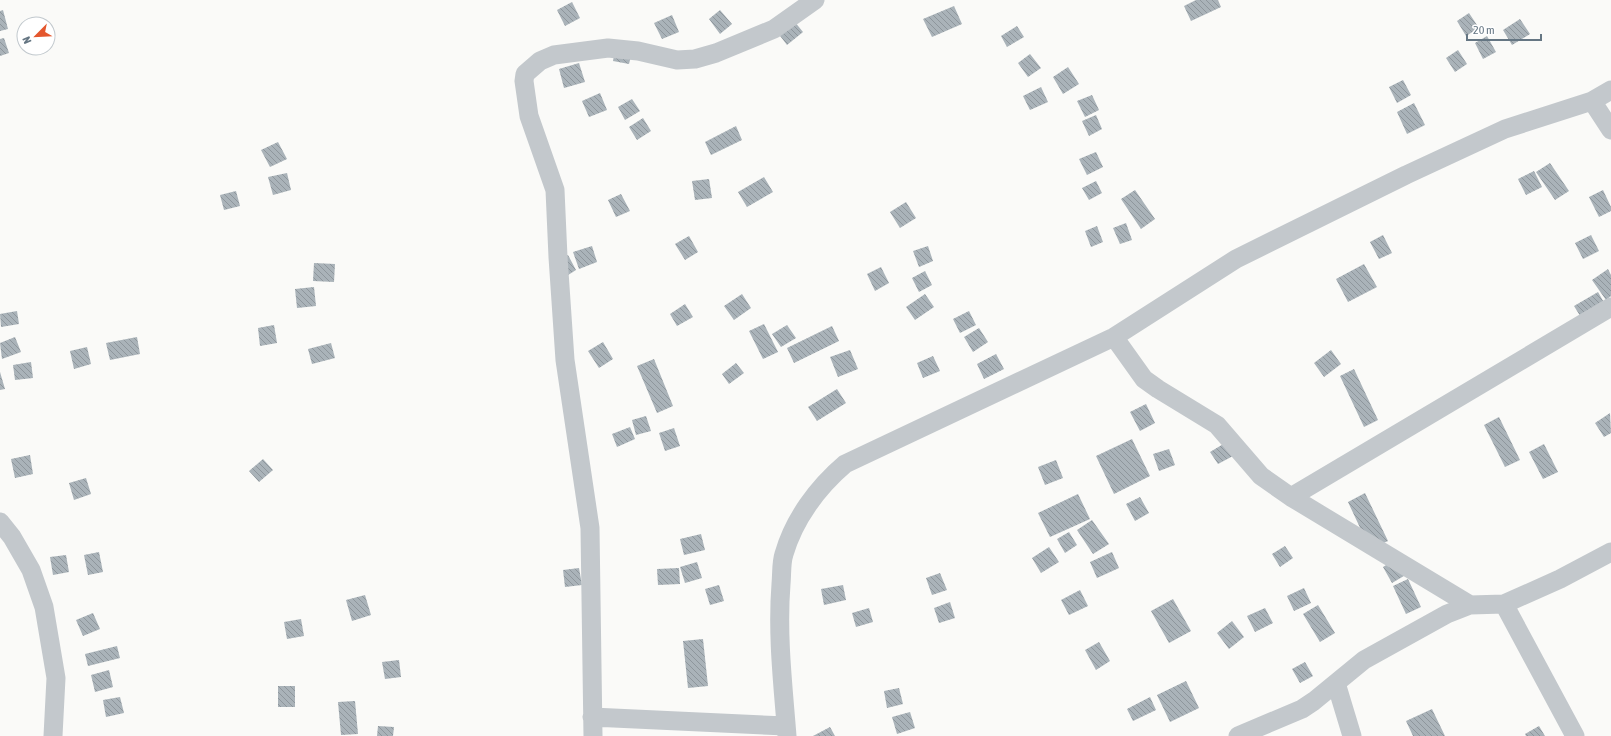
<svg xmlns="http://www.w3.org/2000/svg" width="1611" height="736" font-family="'Asap Condensed',sans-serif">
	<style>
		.building { fill: url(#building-back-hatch) }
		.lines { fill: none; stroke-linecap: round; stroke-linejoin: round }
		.minor { stroke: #c3c8cc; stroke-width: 19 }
	</style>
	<defs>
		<pattern id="building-back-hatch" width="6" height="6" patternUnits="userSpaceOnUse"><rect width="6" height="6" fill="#aab3b9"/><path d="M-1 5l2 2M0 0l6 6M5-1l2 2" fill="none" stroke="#8e969c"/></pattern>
	</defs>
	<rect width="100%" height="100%" fill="#fafaf8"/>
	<path class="building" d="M1196,0H1218L1221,7L1191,21L1184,6Z
		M572,2L580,18L565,26L557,10Z
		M954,6L962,24L932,37L923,19Z
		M3,10L8,29L0,31V11Z
		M720,10L732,24L720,34L709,19Z
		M1469,13L1479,28L1466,36L1457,21Z
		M672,15L679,32L662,39L654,23Z
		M790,16L803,32L787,45L774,28Z
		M1520,19L1530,34L1512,45L1503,30Z
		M1017,26L1024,37L1007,47L1001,36Z
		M1487,36L1496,52L1483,59L1475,43Z
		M4,38L9,53L0,56V39Z
		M616,44L633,48L629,64L613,61Z
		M1458,50L1467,64L1455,72L1446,58Z
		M1030,54L1041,68L1028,77L1018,63Z
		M579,63L585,82L564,88L559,69Z
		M1068,67L1079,84L1063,94L1053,77Z
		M1403,80L1411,95L1397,103L1389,87Z
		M1041,87L1048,102L1030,110L1023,96Z
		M600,93L607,110L589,117L582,101Z
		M1092,95L1099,110L1085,117L1077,101Z
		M632,99L640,111L625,120L618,107Z
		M1414,103L1425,125L1407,134L1397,112Z
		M1096,115L1102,129L1089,136L1082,121Z
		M643,118L651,131L637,140L629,127Z
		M736,126L742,140L711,155L705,142Z
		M278,142L287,159L270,167L261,150Z
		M1096,152L1103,167L1087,175L1079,159Z
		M1550,163L1569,191L1555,200L1536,172Z
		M1534,171L1542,187L1526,195L1518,179Z
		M287,173L291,190L273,195L268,177Z
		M764,177L773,192L747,207L738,192Z
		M709,179L712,198L695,200L692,181Z
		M1096,181L1102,193L1089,200L1082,188Z
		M1135,190L1155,219L1141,229L1121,199Z
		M1603,190L1611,207V211L1599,217L1589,197Z
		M236,191L240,206L224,210L220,195Z
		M621,194L630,211L616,217L608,200Z
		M906,202L916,218L900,228L890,212Z
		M1126,223L1132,240L1120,244L1113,228Z
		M1097,226L1103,242L1091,247L1085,231Z
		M1383,235L1392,253L1379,259L1370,242Z
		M1591,235L1599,251L1583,259L1575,243Z
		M689,236L698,252L685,260L675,244Z
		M592,246L597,262L579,269L573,252Z
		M928,246L933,261L919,267L913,251Z
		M568,255L576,270L565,277L557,262Z
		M314,263L335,264L334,282L313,281Z
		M1364,264L1377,287L1348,302L1336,279Z
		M881,267L889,283L875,291L867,274Z
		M1608,269L1611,275V296L1606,300L1592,280Z
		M925,271L932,285L919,292L912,278Z
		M314,287L316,306L297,308L295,289Z
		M1598,292L1606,306L1582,319L1574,306Z
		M742,294L751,308L734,320L724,306Z
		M925,294L934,307L915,320L906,307Z
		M685,304L693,317L677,326L670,314Z
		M17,311L19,324L1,327L0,314Z
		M969,311L976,325L960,333L953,319Z
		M764,324L778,352L763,359L749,331Z
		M274,325L277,343L260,346L258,328Z
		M787,325L796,338L781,347L772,334Z
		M832,326L839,341L794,363L787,348Z
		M979,328L988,342L973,352L964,337Z
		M15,337L21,352L2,359L0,343Z
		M137,337L140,354L110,360L106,343Z
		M603,342L613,359L599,368L588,351Z
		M331,343L335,358L312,364L308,349Z
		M87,347L91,364L74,369L70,351Z
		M850,350L858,369L838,377L830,357Z
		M1331,350L1341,364L1324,377L1314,363Z
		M996,354L1004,369L984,379L977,364Z
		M933,356L940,371L923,378L917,363Z
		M654,359L673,406L657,413L637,366Z
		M31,362L33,378L15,380L13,365Z
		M736,363L744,373L729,384L722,374Z
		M1354,369L1378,420L1364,427L1340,376Z
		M0,372L5,389L0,390Z
		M837,389L846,403L817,421L808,407Z
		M1146,404L1155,423L1140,431L1130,412Z
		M1610,413L1611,433L1604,437L1595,423Z
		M646,416L651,431L636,435L632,420Z
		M1499,417L1520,460L1505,467L1484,425Z
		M630,427L635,439L617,447L612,434Z
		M674,428L680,446L665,451L659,433Z
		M1132,439L1150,476L1114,494L1096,456Z
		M1225,443L1233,456L1218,464L1210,452Z
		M1544,444L1558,472L1543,479L1529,452Z
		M1169,449L1175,465L1159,471L1153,454Z
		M30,455L33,474L15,478L11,459Z
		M263,459L273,470L259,482L249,471Z
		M1056,460L1063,478L1045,485L1038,467Z
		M86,478L91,494L74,500L69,483Z
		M1365,493L1388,541L1370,549L1348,502Z
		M1078,494L1090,519L1050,537L1038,513Z
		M1140,497L1149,513L1135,521L1126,504Z
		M1092,520L1109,544L1093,554L1077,530Z
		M1069,532L1077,545L1065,553L1057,539Z
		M701,534L705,550L684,555L680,539Z
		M1285,546L1293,558L1280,567L1272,554Z
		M1049,547L1059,562L1041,573L1032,558Z
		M99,552L103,572L88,575L84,555Z
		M1112,552L1119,568L1097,578L1090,562Z
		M66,555L69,572L53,575L50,557Z
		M1399,557L1409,573L1392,583L1383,567Z
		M697,562L702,578L685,583L680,567Z
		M579,568L582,585L565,587L563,570Z
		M679,568L680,584L658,585L657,569Z
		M940,573L947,590L932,595L926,578Z
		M1408,579L1421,607L1406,614L1393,586Z
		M719,585L724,601L710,605L705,589Z
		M843,585L846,600L824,605L821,589Z
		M1304,588L1311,603L1294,611L1287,596Z
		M1080,590L1088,606L1069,615L1061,600Z
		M365,595L371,615L352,621L346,600Z
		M1173,599L1191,631L1169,643L1151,611Z
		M950,602L955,618L939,623L934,608Z
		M1318,605L1335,633L1320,642L1303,614Z
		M869,608L873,622L856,627L852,613Z
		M1265,608L1273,623L1255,632L1247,616Z
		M93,613L100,629L83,636L76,620Z
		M301,619L304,636L287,639L284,622Z
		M1232,621L1244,637L1229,649L1217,633Z
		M703,639L708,686L688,688L683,641Z
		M1099,642L1110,661L1096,670L1085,650Z
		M117,646L120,658L88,666L85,654Z
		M399,660L401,677L385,679L382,662Z
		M1305,662L1313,676L1300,683L1292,669Z
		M109,670L113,687L95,692L91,675Z
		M1186,681L1199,708L1170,722L1157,695Z
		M278,686H295V707H278Z
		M899,688L903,704L887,708L884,691Z
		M120,697L124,713L106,717L103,700Z
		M1150,697L1156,710L1133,721L1127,709Z
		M355,701L358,734L341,735L338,702Z
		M1432,709L1445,736H1413L1406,721Z
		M910,712L915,728L897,734L892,717Z
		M378,726L394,727L393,736H377Z
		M1539,726L1545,736H1526L1525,734Z
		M830,727L835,736H813Z"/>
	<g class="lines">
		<path class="minor" d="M1592,101L1611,130
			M1114,337L1144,379L1158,389L1217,425L1261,476L1291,497L1470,605
			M1291,497L1611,307
			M0,522L12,537L31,570L44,607L56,678L53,736
			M1336,683L1352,736
			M592,717L786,726
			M593,736L590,528L565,360L558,257L555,190L529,116L524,81L525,74L540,61L554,55L608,48L638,51L677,60L695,59L716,53L774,29L815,0
			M787,736C783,685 777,635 781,584C782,574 781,563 784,554C794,519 818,487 845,464L1114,337L1236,259L1406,175L1505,129L1592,101L1611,90
			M1238,736L1302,709L1314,701L1364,660L1447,614L1470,605L1504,604
			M1575,736L1504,604L1560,579L1611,552"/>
	</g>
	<g transform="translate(36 36) rotate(246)"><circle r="19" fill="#ffffff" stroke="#c1c8cd"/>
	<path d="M0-3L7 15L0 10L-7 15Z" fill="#e4572e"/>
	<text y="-6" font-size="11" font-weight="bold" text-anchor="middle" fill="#657683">N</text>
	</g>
	<path d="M1467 34v6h74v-6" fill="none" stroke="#657683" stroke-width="2"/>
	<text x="1473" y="34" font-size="12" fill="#657683" stroke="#ffffff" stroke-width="3" paint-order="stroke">20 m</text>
</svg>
